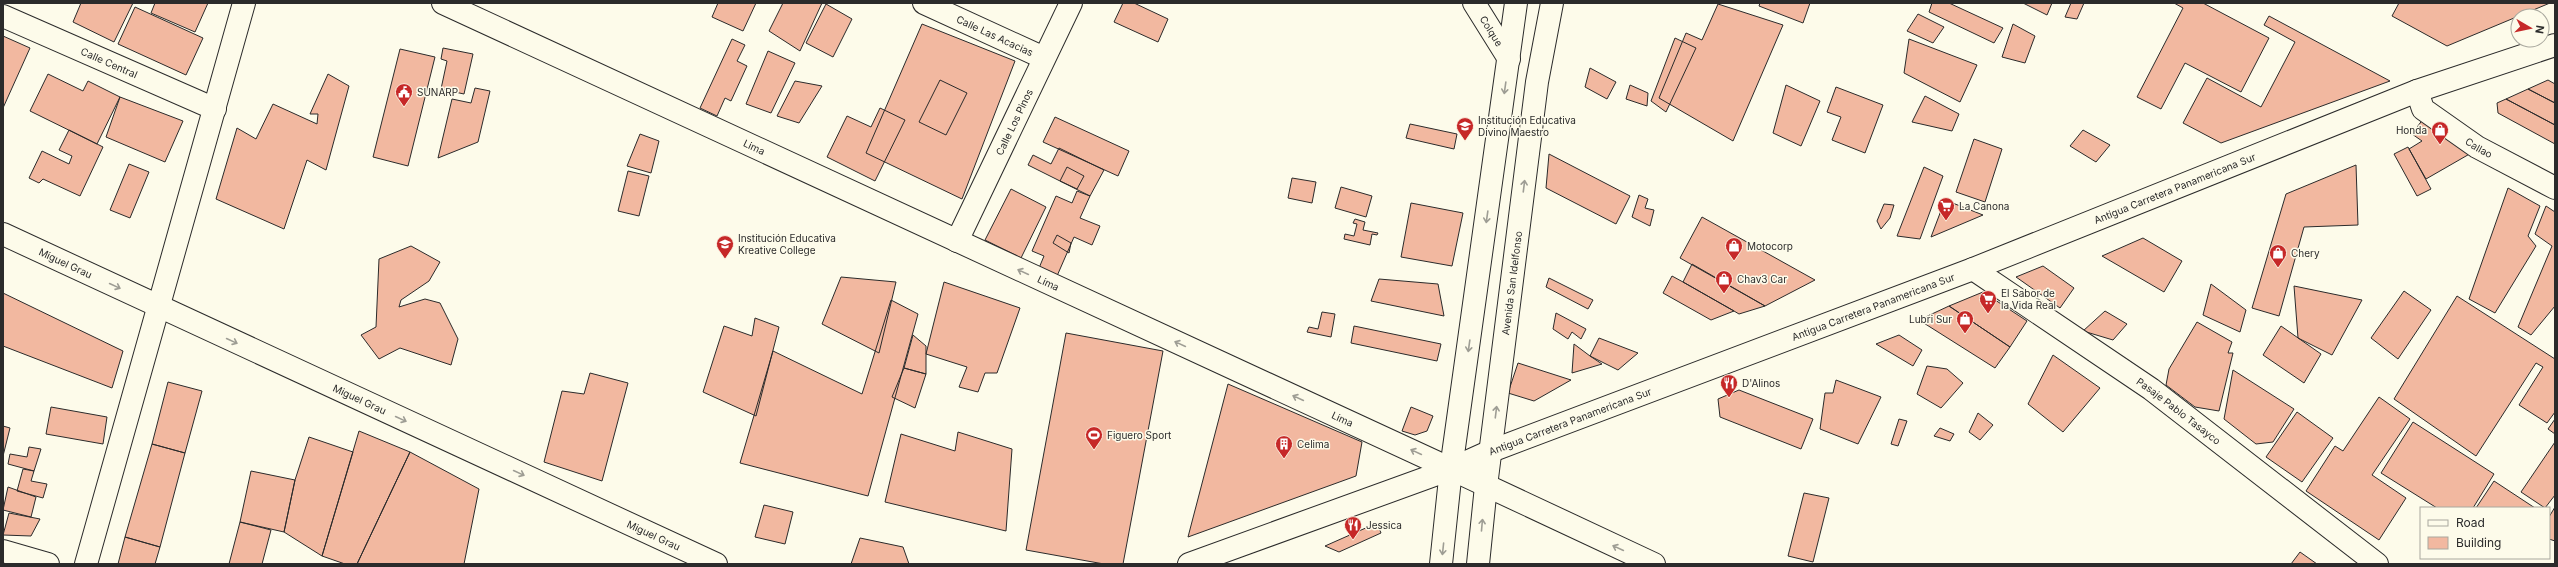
<svg xmlns="http://www.w3.org/2000/svg" width="2558" height="567" font-family="Inter,sans-serif">
	<style>
		.building { fill: #f2b8a0; stroke: #2b2b2b }
		.lines { fill: none; stroke-linecap: round; stroke-linejoin: round }
		.minor-casing { stroke: #2b2b2b; stroke-width: 24 }
		.major-casing { stroke: #2b2b2b; stroke-width: 24 }
		.highway-casing { stroke: #2b2b2b; stroke-width: 24 }
		.minor { stroke: #fdfbea; stroke-width: 22 }
		.major { stroke: #fdfbea; stroke-width: 22 }
		.highway { stroke: #fdfbea; stroke-width: 22 }
		.oneway { stroke: #9e9d94 }
		.labels { text-anchor: middle; dominant-baseline: central; stroke-width: 3; stroke-linejoin: round; paint-order: stroke }
		.street-label { font-size: 10px; fill: #2b2b2b; stroke: #fdfbea }
		.poi-label { font-size: 10px; fill: #2b2b2b; stroke: #fdfbea; text-anchor: start }
	</style>
	<rect width="100%" height="100%" fill="#fdfbea"/>
	<path class="building" d="M81,3H133L114,42L73,22Z
		M155,3H208L195,32L151,13Z
		M718,3H756L743,31L712,17Z
		M783,3H822L800,51L769,31Z
		M1123,3H1134L1168,19L1158,42L1114,22Z
		M1760,3H1810L1803,23L1759,6Z
		M1932,3H1949L2003,28L1994,43L1929,12Z
		M2023,3H2052L2047,15Z
		M2071,3H2084L2077,19L2065,17Z
		M2174,3H2203L2269,38L2241,92L2185,63L2161,109L2137,97L2183,8Z
		M2399,3H2550L2447,46L2392,16Z
		M826,4L852,19L833,57L806,43Z
		M1718,4L1783,25L1733,141L1659,98L1686,33L1702,40Z
		M135,7L203,38L186,75L118,44Z
		M1918,14L1944,27L1933,43L1907,31Z
		M2269,16L2390,81L2221,143L2183,123L2207,78L2261,107L2295,42L2264,25Z
		M922,24L1015,61L962,199L866,153Z
		M2013,24L2035,36L2025,63L2002,57Z
		M3,36L30,48L3,108Z
		M1675,38L1696,48L1666,112L1651,101Z
		M732,39L745,45L737,61L747,66L731,101L725,98L717,116L700,108Z
		M1909,39L1977,65L1960,102L1904,73Z
		M443,48L473,54L464,94L441,89L447,61L441,59Z
		M400,49L435,57L408,166L373,157Z
		M768,51L795,63L771,113L746,104Z
		M1590,68L1616,82L1607,99L1585,87Z
		M48,74L83,91L88,81L120,97L97,144L30,111Z
		M328,74L349,86L326,170L307,160L284,229L216,199L237,128L256,139L273,104L317,124L318,114H310Z
		M940,80L967,93L946,135L919,122Z
		M2548,80L2555,84V103L2528,89Z
		M795,81L822,86L799,123L777,116Z
		M1630,85L1648,93L1647,106L1626,99Z
		M1786,85L1820,101L1801,146L1773,133Z
		M1836,87L1883,105L1865,153L1832,140L1841,117L1827,112Z
		M475,88L490,91L478,142L438,158L452,99L471,103Z
		M2528,89L2555,103V125L2506,99Z
		M1925,96L1959,114L1952,131L1912,122Z
		M120,97L183,121L165,162L106,137Z
		M2506,99L2555,125V144L2498,113L2497,103Z
		M880,108L905,120L875,181L827,157L847,116L871,127Z
		M2426,115L2473,152L2426,179L2409,149L2422,141L2412,134Z
		M1055,117L1129,151L1118,176L1043,142Z
		M1410,124L1457,134L1454,149L1406,138Z
		M69,130L103,147L80,196L43,179L39,183L29,178L42,151L69,164L72,156L59,150Z
		M2083,130L2110,145L2096,162L2070,146Z
		M640,134L659,141L651,173L627,166Z
		M1974,139L2002,149L1985,202L1956,192Z
		M2408,147L2431,189L2417,196L2394,154Z
		M1059,148L1104,170L1090,196L1028,165L1033,155L1051,164Z
		M1549,154L1630,196L1616,224L1546,188Z
		M129,164L149,172L130,218L110,210Z
		M2356,165L2358,225L2304,227L2279,316L2252,308L2286,194Z
		M1067,167L1084,176L1077,189L1060,181Z
		M1924,167L1943,176L1920,239L1897,236Z
		M628,171L649,176L639,216L618,211Z
		M1292,178L1316,182L1312,203L1288,198Z
		M1341,187L1372,196L1366,217L1335,208Z
		M2508,188L2540,206L2528,236L2536,246L2495,313L2469,299Z
		M1011,189L1046,207L1021,258L985,240Z
		M1077,191L1090,196L1080,218L1100,226L1092,245L1074,237L1057,276L1039,268L1044,256L1032,251L1056,196L1072,203Z
		M1639,195L1648,199L1645,208L1654,210L1650,226L1632,217Z
		M1945,200L1983,215L1931,237Z
		M1411,203L1463,213L1452,266L1401,257Z
		M1884,204L1894,205L1890,218L1881,229L1877,221Z
		M2546,206L2555,212V306L2531,335L2518,327L2552,246L2535,234Z
		M1702,217L1815,280L1765,306L1680,258Z
		M1355,219L1365,222L1363,230L1378,233L1377,235L1372,234L1370,245L1344,239L1345,234L1354,236L1357,224L1353,223Z
		M1057,235L1071,243L1069,253L1053,243Z
		M2143,238L2182,261L2164,292L2102,256Z
		M411,246L440,262L429,281L401,300L399,307L425,299L440,303L458,339L451,365L400,348L379,359L361,335L376,327L379,259Z
		M1692,264L1765,306L1739,314L1734,311L1683,282Z
		M2043,266L2074,288L2060,308L2016,277Z
		M1672,276L1683,282L1734,311L1711,320L1663,293Z
		M841,277L896,282L879,353L822,324Z
		M1549,278L1593,300L1588,309L1546,287Z
		M1379,279L1438,284L1444,316L1371,301Z
		M944,282L1020,308L997,373H985L978,392L959,387L967,367L926,354Z
		M2211,284L2246,310L2240,332L2203,315Z
		M2294,286L2362,300L2332,355L2298,338Z
		M2404,291L2431,310L2398,359L2371,338Z
		M1983,292L2027,321L2010,347L1949,306Z
		M3,293L123,351L112,388L3,346Z
		M2457,296L2555,359V412L2547,423L2519,405L2543,367L2536,363L2476,456L2394,399Z
		M891,300L918,314L868,496L740,463L773,351L862,394Z
		M1949,306L2010,347L1995,368L1919,320Z
		M2105,311L2127,324L2113,340L2083,331Z
		M1322,312L1335,314L1331,337L1307,332L1309,327L1318,329Z
		M1556,313L1586,329L1581,339L1572,332L1568,339L1553,329Z
		M755,318L779,327L756,416L703,392L724,326L752,336Z
		M2197,322L2232,342L2228,353H2233L2219,411L2195,407L2166,385L2169,369Z
		M1354,326L1441,344L1437,361L1351,343Z
		M2281,326L2321,354L2304,383L2263,355Z
		M1066,333L1163,351L1123,564H1104L1026,550Z
		M913,335L926,346V374L904,368Z
		M1899,335L1922,350L1913,366L1876,344Z
		M1599,338L1638,353L1618,370L1590,356Z
		M1574,344L1590,356L1602,364L1572,373Z
		M2053,355L2100,388L2063,432L2028,404Z
		M1518,363L1571,380L1534,401L1508,393Z
		M1927,366L1947,369L1963,383L1941,408L1917,394Z
		M904,368L926,374L915,408L892,397Z
		M2233,370L2294,409L2273,442L2256,444L2224,419Z
		M590,373L628,383L602,481L544,462L562,391L584,394Z
		M1836,380L1881,397L1858,444L1820,429L1825,393H1833Z
		M168,382L202,391L185,453L152,444Z
		M1228,384L1362,442L1356,476L1188,537Z
		M1739,390L1813,419L1801,449L1720,417L1718,399Z
		M2379,397L2410,419L2372,475L2406,498L2379,540L2306,491L2335,446L2343,451Z
		M51,407L107,417L103,444L46,434Z
		M1411,407L1433,416L1427,431L1415,435L1402,431Z
		M2297,412L2333,438L2302,482L2266,457Z
		M1978,413L1993,425L1980,440L1969,432Z
		M1899,419L1907,421L1898,446L1891,444Z
		M2555,419V434L2548,429Z
		M2413,422L2494,474L2473,508H2437L2381,473Z
		M3,426L10,428L3,456Z
		M1940,428L1954,434L1950,441L1934,436Z
		M359,431L410,452L357,564H345L322,556Z
		M958,432L1012,449L1006,531L885,502L901,434L955,451Z
		M309,437L353,452L322,556L284,532L295,480Z
		M2555,442V495L2545,508L2521,492Z
		M152,444L185,453L160,547L125,537Z
		M29,447L41,449L34,471L8,464L10,454L27,457Z
		M410,452L479,489L464,564H357Z
		M23,469L34,471L31,481L47,484L43,498L17,491Z
		M251,471L295,480L284,532L240,522Z
		M2494,481L2535,508H2476Z
		M8,487L36,497L31,517L3,510Z
		M1804,493L1829,498L1813,562L1788,556Z
		M764,505L793,512L785,544L755,537Z
		M2555,507V541L2549,539V517Z
		M9,513L40,519L31,536L3,535Z
		M240,522L271,530L262,564H229Z
		M1377,523L1381,533L1339,552L1325,546Z
		M125,537L160,547L155,564H118Z
		M860,538L903,547L909,564H851Z
		M2300,552L2317,564H2291Z"/>
	<g class="lines">
		<g class="minor-casing">
			<g id="minor">
				<path id="s1" d="M443,3L1451,469"/>
				<path id="s2" d="M924,3L1044,58"/>
				<path id="s3" d="M1474,3L1509,59"/>
				<path id="s4" d="M3,16L215,109"/>
				<path id="s5" d="M2417,91L2423,109L2477,147L2555,188"/>
				<path id="s6" d="M3,234L716,564"/>
				<path id="s7" d="M957,241L1071,3"/>
				<path id="s8" d="M1973,269L2151,389L2377,564"/>
				<path d="M3,551L48,564"/>
				<path d="M86,564L244,3"/>
				<path d="M1441,564L1451,469L1516,3"/>
				<path id="s9" d="M1478,564L1486,486L1537,82L1552,3"/>
			</g>
		</g>
		<g class="major-casing">
			<path id="major" d="M1451,469L1654,564"/>
		</g>
		<g class="highway-casing">
			<g id="highway">
				<path id="s10" d="M1189,564L1451,469L1491,451L1973,269L2417,91L2555,45"/>
			</g>
		</g>
		<use href="#minor" class="minor"/>
		<use href="#major" class="major"/>
		<use href="#highway" class="highway"/>
	</g>
	<defs><path id="oneway-shaft" d="M-6 0H5M1.5-3L5.5 0L1.5 3" fill="none" stroke-width="1.6" stroke-linecap="round" stroke-linejoin="round"/></defs>
	<g class="oneway">
		<use href="#oneway-shaft" transform="translate(1505 88) rotate(98)"/>
		<use href="#oneway-shaft" transform="translate(1524 186) rotate(-83)"/>
		<use href="#oneway-shaft" transform="translate(1487 217) rotate(98)"/>
		<use href="#oneway-shaft" transform="translate(1023 272) rotate(-155)"/>
		<use href="#oneway-shaft" transform="translate(115 286) rotate(25)"/>
		<use href="#oneway-shaft" transform="translate(232 341) rotate(25)"/>
		<use href="#oneway-shaft" transform="translate(1180 344) rotate(-155)"/>
		<use href="#oneway-shaft" transform="translate(1469 346) rotate(98)"/>
		<use href="#oneway-shaft" transform="translate(1298 398) rotate(-155)"/>
		<use href="#oneway-shaft" transform="translate(1496 412) rotate(-83)"/>
		<use href="#oneway-shaft" transform="translate(401 419) rotate(25)"/>
		<use href="#oneway-shaft" transform="translate(1416 452) rotate(-155)"/>
		<use href="#oneway-shaft" transform="translate(519 473) rotate(25)"/>
		<use href="#oneway-shaft" transform="translate(1482 525) rotate(-85)"/>
		<use href="#oneway-shaft" transform="translate(1618 548) rotate(-155)"/>
		<use href="#oneway-shaft" transform="translate(1443 549) rotate(96)"/>
	</g>
	<defs>
		<g id="civic-pin" transform="scale(0.9)"><path d="M0 17L-7.5 6A9.5 9.5 0 1 1 7.5 6Z" fill="#c62828" stroke="#fdfbea"/><path d="M-.6-6.5H3V-4.5H.6V-3L4-1V1h2V6H-6V1h2V-1L-.6-3ZM-1.2 2.5V6h2.4V2.5Z" fill="#fff"/></g>
		<g id="school-pin" transform="scale(0.9)"><path d="M0 17L-7.5 6A9.5 9.5 0 1 1 7.5 6Z" fill="#c62828" stroke="#fdfbea"/><path d="M0-5L7-2L0 1L-7-2ZM-4 1L0 2.5L4 1V4Q0 6-4 4Z" fill="#fff"/></g>
		<g id="shop-pin" transform="scale(0.9)"><path d="M0 17L-7.5 6A9.5 9.5 0 1 1 7.5 6Z" fill="#c62828" stroke="#fdfbea"/><path d="M-5-2.5h2.3a2.7 3.5 0 0 1 5.4 0H5L5.5 6h-11ZM-1.5-2.5h3a1.5 2.3 0 0 0-3 0Z" fill="#fff"/></g>
		<g id="supermarket-pin" transform="scale(0.9)"><path d="M0 17L-7.5 6A9.5 9.5 0 1 1 7.5 6Z" fill="#c62828" stroke="#fdfbea"/><path d="M-6-5.5h2.5l.6 2H6L4.5 2H-2.5L-4.4-4H-6ZM-1.5 3.2a1.3 1.3 0 1 0 .1 0ZM3 3.2a1.3 1.3 0 1 0 .1 0Z" fill="#fff"/></g>
		<g id="restaurant-pin" transform="scale(0.9)"><path d="M0 17L-7.5 6A9.5 9.5 0 1 1 7.5 6Z" fill="#c62828" stroke="#fdfbea"/><path d="M-5-6h1v4h1v-4h1v4h1v-4h1v5L-1.5 .5V6h-2V.5L-5-1ZM5-6V6H3V1.5H1.5Q1.5-4 5-6Z" fill="#fff"/></g>
		<g id="stadium-pin" transform="scale(0.9)"><path d="M0 17L-7.5 6A9.5 9.5 0 1 1 7.5 6Z" fill="#c62828" stroke="#fdfbea"/><path d="M0-5a6.5 5 0 1 0 0 10a6.5 5 0 1 0 0-10ZM-3.5-1.8h7v3.6h-7Z" fill="#fff"/></g>
		<g id="building-pin" transform="scale(0.9)"><path d="M0 17L-7.5 6A9.5 9.5 0 1 1 7.5 6Z" fill="#c62828" stroke="#fdfbea"/><path d="M-4-6H4V6H1V3H-1V6H-4ZM-2.5-4.3h1.7v1.8h-1.7ZM.8-4.3h1.7v1.8H.8ZM-2.5-1h1.7V.8h-1.7ZM.8-1h1.7V.8H.8Z" fill="#fff"/></g>
	</defs>
	<g fill-rule="evenodd">
		<use href="#civic-pin" x="404" y="92"/>
		<use href="#school-pin" x="1465" y="126"/>
		<use href="#shop-pin" x="2440" y="130"/>
		<use href="#supermarket-pin" x="1946" y="206"/>
		<use href="#school-pin" x="725" y="244"/>
		<use href="#shop-pin" x="1734" y="246"/>
		<use href="#shop-pin" x="2278" y="253"/>
		<use href="#shop-pin" x="1724" y="279"/>
		<use href="#supermarket-pin" x="1988" y="299"/>
		<use href="#shop-pin" x="1965" y="319"/>
		<use href="#restaurant-pin" x="1729" y="383"/>
		<use href="#stadium-pin" x="1094" y="435"/>
		<use href="#building-pin" x="1284" y="444"/>
		<use href="#restaurant-pin" x="1353" y="525"/>
	</g>
	<g class="labels">
		<g class="street-label">
			<text stroke="none"><textPath href="#s3" startOffset="33">Colque</textPath></text>
			<text stroke="none"><textPath href="#s2" startOffset="78">Calle Las Acacias</textPath></text>
			<text stroke="none"><textPath href="#s4" startOffset="116">Calle Central</textPath></text>
			<text stroke="none"><textPath href="#s7" startOffset="132">Calle Los Pinos</textPath></text>
			<text stroke="none"><textPath href="#s1" startOffset="343">Lima</textPath></text>
			<text stroke="none"><textPath href="#s5" startOffset="87">Callao</textPath></text>
			<text stroke="none"><textPath href="#s10" startOffset="1055">Antigua Carretera Panamericana Sur</textPath></text>
			<text stroke="none"><textPath href="#s6" startOffset="69">Miguel Grau</textPath></text>
			<text stroke="none"><textPath href="#s1" startOffset="667">Lima</textPath></text>
			<text stroke="none"><textPath href="#s9" startOffset="283">Avenida San Idelfonso</textPath></text>
			<text stroke="none"><textPath href="#s10" startOffset="731">Antigua Carretera Panamericana Sur</textPath></text>
			<text stroke="none"><textPath href="#s6" startOffset="393">Miguel Grau</textPath></text>
			<text stroke="none"><textPath href="#s8" startOffset="250">Pasaje Pablo Tasayco</textPath></text>
			<text stroke="none"><textPath href="#s1" startOffset="991">Lima</textPath></text>
			<text stroke="none"><textPath href="#s10" startOffset="407">Antigua Carretera Panamericana Sur</textPath></text>
			<text stroke="none"><textPath href="#s6" startOffset="717">Miguel Grau</textPath></text>
		</g>
		<g class="poi-label">
			<text x="417" y="92">SUNARP</text>
			<text x="1478" y="120">Institución Educativa<tspan x="1478" dy="12">Divino Maestro</tspan></text>
			<text x="2427" y="130" text-anchor="end">Honda</text>
			<text x="1959" y="206">La Canona</text>
			<text x="738" y="238">Institución Educativa<tspan x="738" dy="12">Kreative College</tspan></text>
			<text x="1747" y="246">Motocorp</text>
			<text x="2291" y="253">Chery</text>
			<text x="1737" y="279">Chav3 Car</text>
			<text x="2001" y="293">El Sabor de<tspan x="2001" dy="12">la Vida Real</tspan></text>
			<text x="1952" y="319" text-anchor="end">Lubri Sur</text>
			<text x="1742" y="383">D'Alinos</text>
			<text x="1107" y="435">Figuero Sport</text>
			<text x="1297" y="444">Celima</text>
			<text x="1366" y="525">Jessica</text>
		</g>
	</g>
	<rect width="2558" height="567" fill="none" stroke="#2b2b2b" stroke-width="8"/>
	<rect x="2420" y="507" width="130" height="52" fill="#fdfbea" stroke="#a9a89e"/>
	<rect x="2428" y="520" width="20" height="6" fill="#fdfbea" stroke="#a9a89e"/>
	<text x="2456" y="527" font-size="12" fill="#2b2b2b">Road</text>
	<rect x="2428" y="537" width="20" height="12" fill="#f2b8a0" stroke="#a9a89e"/>
	<text x="2456" y="547" font-size="12" fill="#2b2b2b">Building</text>
	<g transform="translate(2530 28) rotate(99)"><circle r="19" fill="#fdfbea" stroke="#a9a89e"/>
	<path d="M0-3L7 15L0 10L-7 15Z" fill="#c62828"/>
	<text y="-6" font-size="11" font-weight="bold" text-anchor="middle" fill="#2b2b2b">N</text>
	</g>
</svg>
